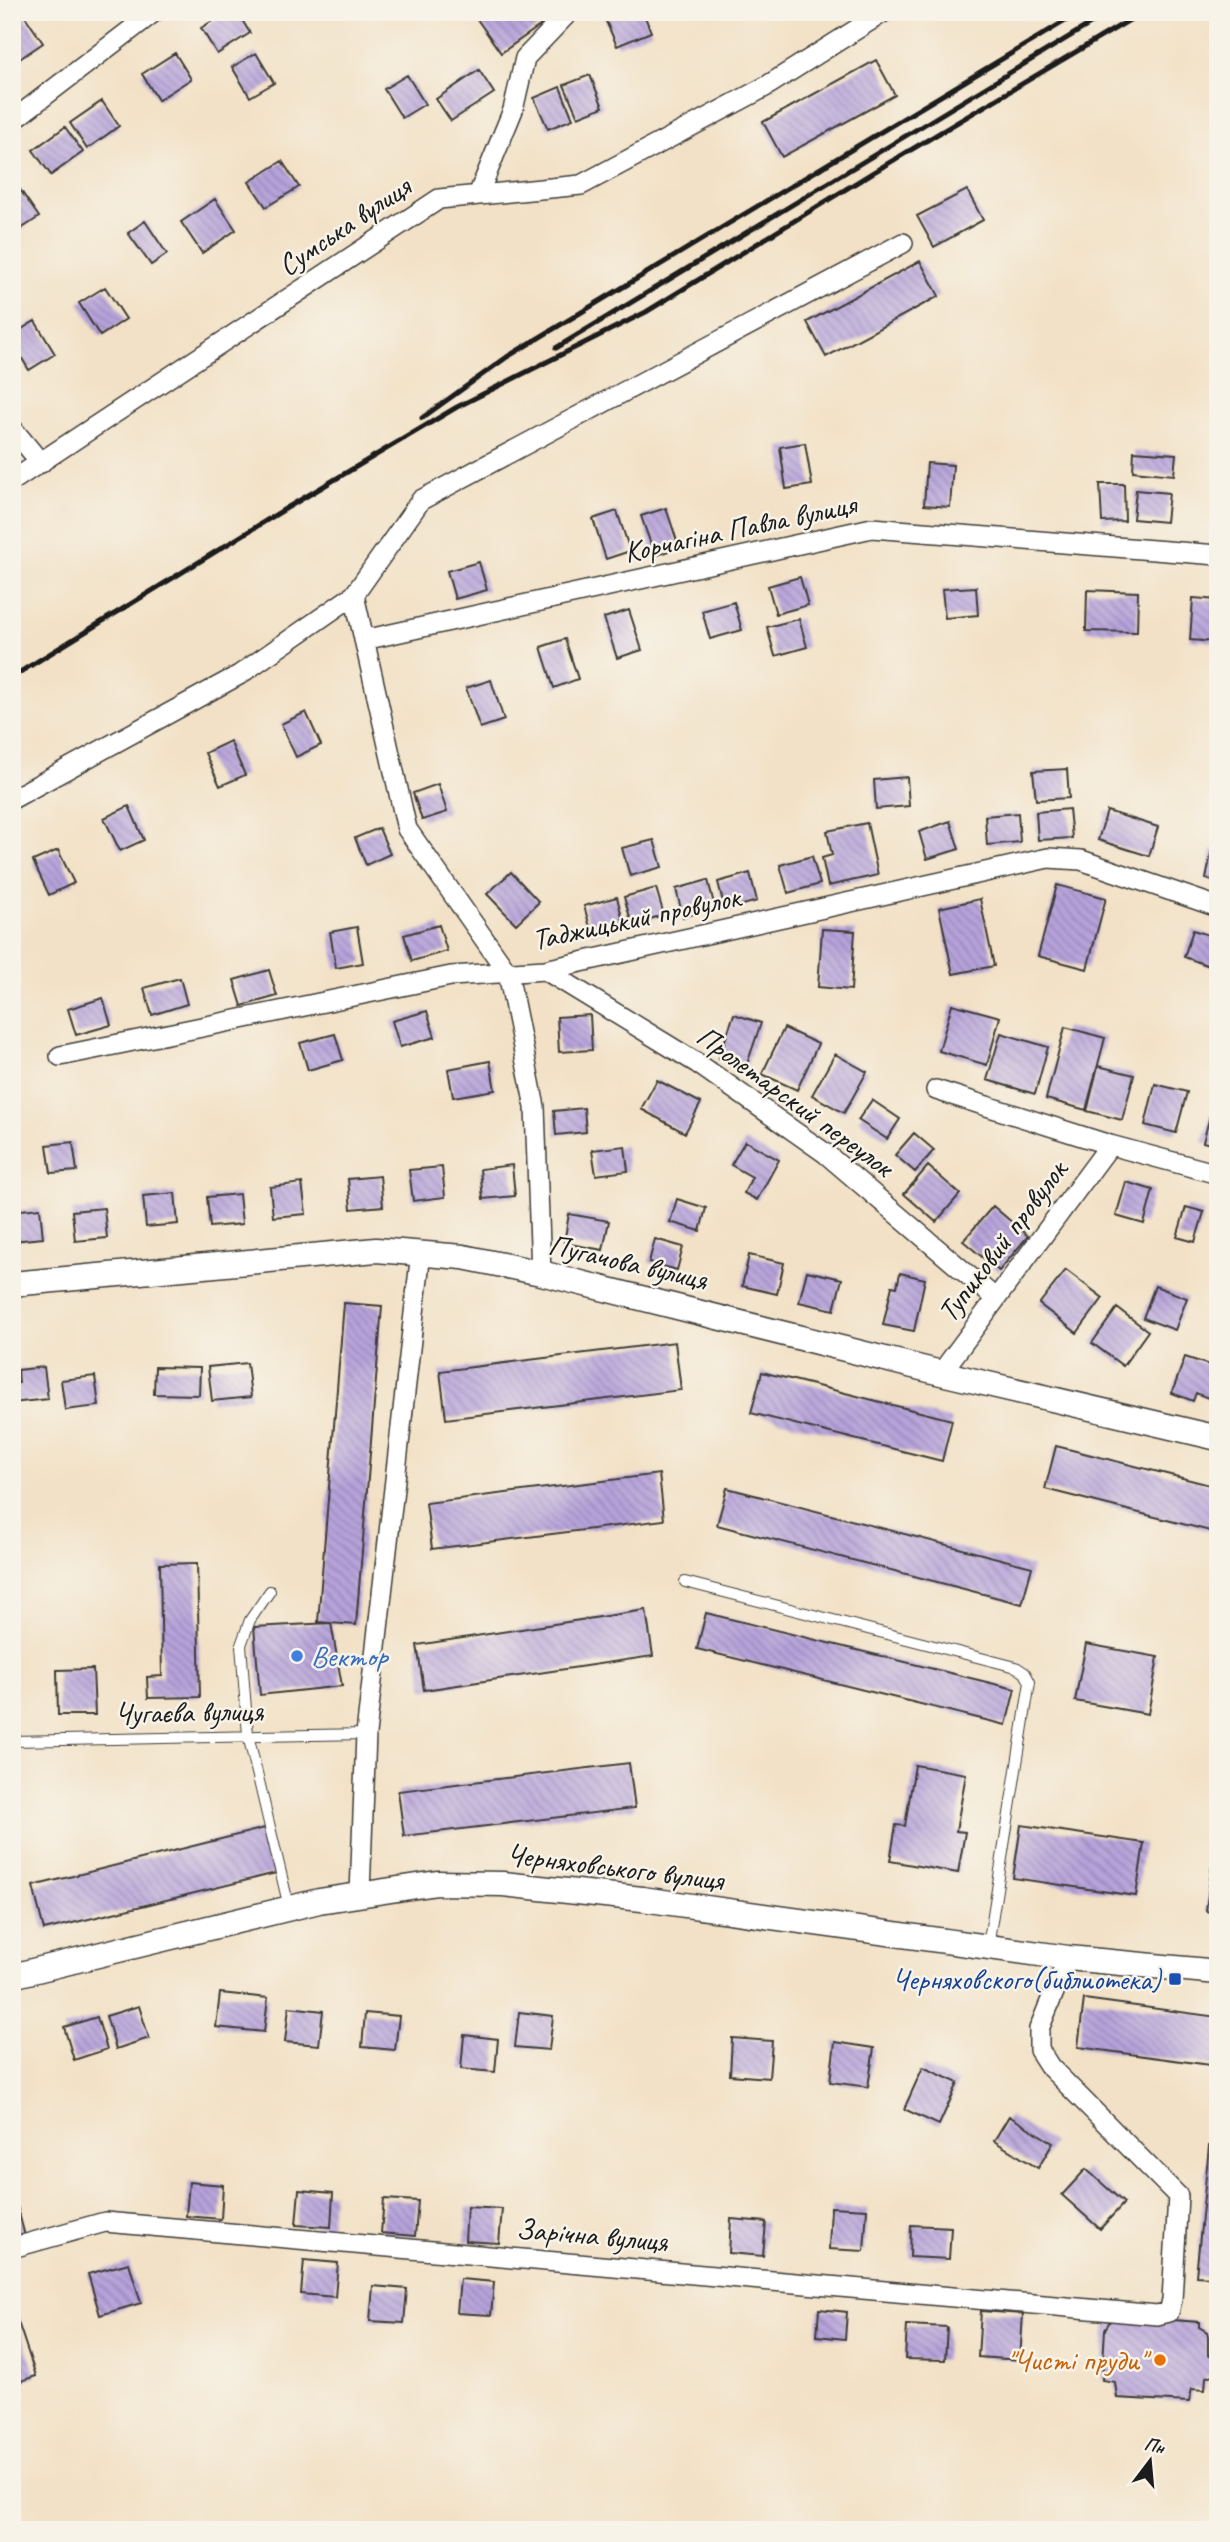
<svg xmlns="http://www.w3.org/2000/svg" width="1230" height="2542" font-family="Caveat,sans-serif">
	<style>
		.building { fill: url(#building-back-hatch) }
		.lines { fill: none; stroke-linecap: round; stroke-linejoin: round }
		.service-casing { stroke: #3c3a36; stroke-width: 12 }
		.minor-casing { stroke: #3c3a36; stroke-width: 22 }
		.tertiary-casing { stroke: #3c3a36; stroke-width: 27 }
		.service { stroke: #fff; stroke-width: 10 }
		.minor { stroke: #fff; stroke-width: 19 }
		.tertiary { stroke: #fff; stroke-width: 24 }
		.rail { stroke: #1c1c1c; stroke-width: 5 }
		.shop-dot { fill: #3f7fe0; stroke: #f7f3e8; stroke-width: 2.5 }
		.transit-dot { fill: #1a4fb4; stroke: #f7f3e8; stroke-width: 2.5 }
		.food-dot { fill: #e8710a; stroke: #f7f3e8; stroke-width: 2.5 }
		.labels { text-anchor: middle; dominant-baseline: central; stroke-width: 5; stroke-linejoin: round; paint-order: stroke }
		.street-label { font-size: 30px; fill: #1c1c1c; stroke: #f7f3e8 }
		.shop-label { font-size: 30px; fill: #366cbe; stroke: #f7f3e8; text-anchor: start }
		.transit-label { font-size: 30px; fill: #164399; stroke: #f7f3e8; text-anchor: end }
		.food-label { font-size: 30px; fill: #c56008; stroke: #f7f3e8; text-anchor: end }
	</style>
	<defs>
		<pattern id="building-back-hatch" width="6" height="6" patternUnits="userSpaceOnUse" patternTransform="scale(1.75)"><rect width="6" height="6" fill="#b7a3db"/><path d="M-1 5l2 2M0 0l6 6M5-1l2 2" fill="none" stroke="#9484b1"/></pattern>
	</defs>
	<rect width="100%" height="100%" fill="#f7f3e8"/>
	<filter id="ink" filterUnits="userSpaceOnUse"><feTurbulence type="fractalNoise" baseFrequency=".0143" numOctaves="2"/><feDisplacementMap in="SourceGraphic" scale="14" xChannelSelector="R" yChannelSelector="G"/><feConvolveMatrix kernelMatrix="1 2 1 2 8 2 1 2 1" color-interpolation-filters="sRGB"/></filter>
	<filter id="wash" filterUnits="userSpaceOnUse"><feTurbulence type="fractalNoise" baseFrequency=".00686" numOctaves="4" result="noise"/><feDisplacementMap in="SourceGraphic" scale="28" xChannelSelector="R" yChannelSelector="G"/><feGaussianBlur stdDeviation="1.57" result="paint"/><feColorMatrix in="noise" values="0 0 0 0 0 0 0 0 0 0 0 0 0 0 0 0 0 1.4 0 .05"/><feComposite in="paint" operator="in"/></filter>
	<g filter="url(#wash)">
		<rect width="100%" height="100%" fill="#f2e1c6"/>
		<g id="blocks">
			<path class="building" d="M19,12H22L43,43L12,64V17Z
				M227,12H237L250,33L217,54L201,28Z
				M472,12H532L541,25L501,53Z
				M622,12H643L651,32L617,46L605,19Z
				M175,53L191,79L158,100L142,74Z
				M256,53L274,83L250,97L232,67Z
				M876,60L895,95L782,157L763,122Z
				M479,70L494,93L451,121L436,99Z
				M407,75L425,104L402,118L384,89Z
				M590,75L603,107L578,117L564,85Z
				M560,87L573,119L548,129L534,98Z
				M102,101L119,126L87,149L70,123Z
				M65,127L83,152L51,175L33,150Z
				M282,161L299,187L266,207L249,182Z
				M12,178L39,217L12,235Z
				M967,190L983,220L934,247L917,216Z
				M215,199L236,230L202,253L181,222Z
				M145,221L167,254L151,265L128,233Z
				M920,261L939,296L826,357L807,322Z
				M105,287L126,319L100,336L79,303Z
				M35,321L55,354L29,370L12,342V335Z
				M805,443L812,485L786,489L780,447Z
				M1134,451L1176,454L1174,475L1133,471Z
				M927,463L953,465L950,507L924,505Z
				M1100,484H1124L1125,521L1102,522Z
				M1136,490L1169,493L1166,522L1133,519Z
				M666,508L679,547L655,556L641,516Z
				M617,511L630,551L606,559L593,519Z
				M479,562L487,590L455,599L447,571Z
				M800,577L808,605L776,614L768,586Z
				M976,587L978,615L945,618L942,589Z
				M1087,590L1138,592L1137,632L1086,631Z
				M1193,598L1218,600L1216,642L1190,640Z
				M734,602L742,630L710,639L702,611Z
				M629,610L642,650L617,658L604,618Z
				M799,619L807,647L775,656L767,627Z
				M565,639L578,679L554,688L541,647Z
				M491,680L504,720L480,728L466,688Z
				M306,712L321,745L296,757L281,724Z
				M230,741L245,775L220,786L205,753Z
				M1067,769L1069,798L1036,800L1033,771Z
				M907,777L909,806L876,809L874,780Z
				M438,784L447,812L422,820L413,793Z
				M129,806L144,840L120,851L104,818Z
				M1069,809L1072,838L1038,840L1036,812Z
				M1107,811L1158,827L1149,856L1098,840Z
				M1018,813L1020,842L987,845L985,816Z
				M950,821L959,849L927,859L919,832Z
				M867,823L878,875L828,886L822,858L832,855L827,831Z
				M379,828L390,854L366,865L355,838Z
				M654,840L662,867L630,876L622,848Z
				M1212,849L1218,851V881L1206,879Z
				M58,850L74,883L49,895L33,861Z
				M812,856L820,884L788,893L780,865Z
				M511,872L539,902L516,924L487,894Z
				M750,873L757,901L725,910L718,882Z
				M708,880L715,908L683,917L676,889Z
				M1057,885L1106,898L1087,969L1038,956Z
				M656,888L664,915L632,924L624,897Z
				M617,897L624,925L592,934L584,906Z
				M980,899L994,966L953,974L939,908Z
				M439,925L447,951L412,961L404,935Z
				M357,927L363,963L336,968L330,932Z
				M822,929L855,931L851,990L818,987Z
				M1193,930L1218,938V960L1215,968L1184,957Z
				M269,970L277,996L242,1006L234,980Z
				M180,978L187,1004L152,1015L144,988Z
				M103,998L111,1025L76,1035L68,1009Z
				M952,1004L1000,1017L987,1065L939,1051Z
				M427,1011L435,1037L400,1047L392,1021Z
				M734,1014L761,1023L746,1067L719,1058Z
				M590,1015L592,1050L559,1052L557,1017Z
				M1065,1027L1105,1038L1086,1110L1046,1099Z
				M784,1028L818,1044L797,1090L762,1074Z
				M1001,1033L1048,1047L1035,1094L987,1080Z
				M335,1034L343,1060L308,1070L300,1043Z
				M835,1054L867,1072L844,1113L812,1095Z
				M490,1061L495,1090L453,1097L448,1069Z
				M1098,1066L1134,1075L1122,1120L1087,1111Z
				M657,1080L701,1103L685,1133L641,1109Z
				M1155,1084L1187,1092L1176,1133L1145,1125Z
				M872,1100L900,1119L887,1139L858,1120Z
				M584,1108L586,1132L556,1135L554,1111Z
				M1211,1112L1218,1114V1146L1203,1142Z
				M914,1133L934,1150L915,1172L895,1155Z
				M745,1141L779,1160L757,1200L744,1193L752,1177L731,1165Z
				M73,1142L77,1171L51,1173L47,1145Z
				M625,1146L628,1171L596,1175L592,1150Z
				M512,1165L515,1196L483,1199L480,1169Z
				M928,1166L960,1194L936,1222L904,1194Z
				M442,1167L445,1197L413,1201L409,1170Z
				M380,1176L383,1206L351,1209L348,1179Z
				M1126,1182L1153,1190L1144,1224L1116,1216Z
				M302,1183L306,1214L273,1217L270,1187Z
				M175,1193L178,1224L146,1227L143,1196Z
				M239,1194L242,1224L210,1227L207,1197Z
				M677,1199L706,1208L700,1231L670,1222Z
				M993,1206L1028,1236L999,1271L963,1241Z
				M1186,1207L1204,1212L1195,1242L1177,1237Z
				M40,1208L43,1238L12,1241V1211Z
				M104,1208L107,1238L75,1241L72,1211Z
				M569,1214L609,1221L603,1250L564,1243Z
				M655,1239L683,1247L677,1270L649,1262Z
				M749,1255L784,1263L777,1294L742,1286Z
				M1066,1270L1103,1298L1077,1333L1039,1304Z
				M807,1271L842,1279L834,1310L799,1302Z
				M900,1273L925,1279L914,1331L883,1325L892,1286L897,1287Z
				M1155,1286L1187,1298L1175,1330L1143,1318Z
				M344,1303L382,1306L356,1625L331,1623L342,1686L260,1695L254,1627L331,1623L318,1622Z
				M1117,1308L1148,1331L1123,1366L1092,1343Z
				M675,1342L681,1390L446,1419L440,1371Z
				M1185,1357L1218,1368L1208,1398L1196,1393L1193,1401L1172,1393Z
				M247,1363L251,1397L212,1401L208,1367Z
				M44,1367L48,1399L12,1403V1384L19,1383L18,1370Z
				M155,1367L200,1368L199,1395L154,1394Z
				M762,1372L952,1420L942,1461L751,1413Z
				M95,1376L99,1406L65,1410L61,1380Z
				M1056,1446L1218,1487V1533L1045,1489Z
				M659,1474L664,1520L432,1549L426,1503Z
				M727,1488L1032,1567L1022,1604L717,1525Z
				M197,1563L200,1697L148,1698L147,1677L162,1676L160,1564Z
				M646,1610L653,1656L424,1690L417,1645Z
				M706,1613L1015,1689L1006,1725L697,1649Z
				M1086,1644L1158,1657L1148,1714L1075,1701Z
				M93,1669L95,1715H58L57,1670Z
				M629,1763L635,1808L404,1836L398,1791Z
				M915,1765L966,1774L956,1831L965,1832L958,1873L890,1861L896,1825L905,1826Z
				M1021,1825L1144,1843L1136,1896L1013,1878Z
				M265,1828L276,1873L44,1930L33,1886Z
				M1212,1865L1218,1866V1913L1206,1911Z
				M220,1993L268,1998L264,2032L216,2027Z
				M1084,1999L1218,2017V2066L1078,2047Z
				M139,2006L149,2038L116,2049L106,2016Z
				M289,2007L323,2011L319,2045L285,2042Z
				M519,2012L553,2016L549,2050L515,2047Z
				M365,2013L399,2016L395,2050L362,2047Z
				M97,2017L107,2049L74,2060L64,2027Z
				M464,2035L498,2039L495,2072L461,2069Z
				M732,2038L772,2041L769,2078L730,2075Z
				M835,2042L874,2048L868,2087L830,2082Z
				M923,2067L958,2083L939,2125L904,2109Z
				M1009,2116L1053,2143L1038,2168L994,2141Z
				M1209,2146L1218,2147V2243L1214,2242L1211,2277L1196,2276Z
				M1086,2169L1124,2203L1100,2229L1062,2195Z
				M189,2182L223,2185L221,2219L186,2216Z
				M299,2190L333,2193L331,2227L296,2225Z
				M14,2194L26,2240L12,2244V2195Z
				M384,2199L418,2201L415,2236L381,2233Z
				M467,2207L502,2209L499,2243L465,2241Z
				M831,2207L867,2209L864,2251L829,2249Z
				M731,2219L766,2222L763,2256L729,2253Z
				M911,2225L951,2227L949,2259L910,2257Z
				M304,2260L338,2263L335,2297L301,2294Z
				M129,2263L141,2303L100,2315L88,2274Z
				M460,2279L494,2282L491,2315L457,2313Z
				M373,2286L407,2289L404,2323L370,2321Z
				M819,2309L847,2312L845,2339L817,2336Z
				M981,2311L1023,2314L1020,2360L978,2357Z
				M15,2313L36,2376L12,2384V2314Z
				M1118,2316L1199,2322V2327L1207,2332L1208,2336V2355L1215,2358L1218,2363L1214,2375L1206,2377L1205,2390L1192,2389L1189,2402L1117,2398L1115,2382L1102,2380L1105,2329L1112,2318Z
				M907,2325L947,2327L945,2360L905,2359Z"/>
		</g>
	</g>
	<g filter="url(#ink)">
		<use href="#blocks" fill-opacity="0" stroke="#3c3a36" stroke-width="2"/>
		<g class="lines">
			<g class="service-casing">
				<path id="service" d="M685,1582L1016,1667L1025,1673L1030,1682L988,1946
					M270,1591L250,1620L241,1645L248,1735L289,1907
					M12,1741L366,1734"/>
			</g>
			<g class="minor-casing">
				<path id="minor" d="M12,121L154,12
					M478,195L513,110L525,58L569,12
					M12,428L41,463
					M12,481L439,199L581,185L765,87L884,12
					M354,595L407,829L508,973L535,1107L541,1273
					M364,640L872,528L1218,555
					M12,799L239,675L354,595L421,500L903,243
					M545,970L697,1063L825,1153L996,1299
					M60,1056L451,976L545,970L1048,858L1081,860L1218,907
					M936,1090L1110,1145L1218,1174
					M941,1373L1110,1145
					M360,1894L366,1734L421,1252
					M12,2248L105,2222L1157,2315L1169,2312L1172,2300L1178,2196L1050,2067L1039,2050V2029L1068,1958"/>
			</g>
			<g class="tertiary-casing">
				<path id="tertiary" d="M12,1284L376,1250L463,1257L541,1273L941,1373L1218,1438
					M12,1976L319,1901L437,1883L503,1884L642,1899L1068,1958L1218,1972"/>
			</g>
			<use href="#service" class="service"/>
			<use href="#minor" class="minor"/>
			<use href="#tertiary" class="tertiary"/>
			<path class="rail" d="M556,348L1110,12
				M422,418L507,357L1080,12
				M12,677L285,509L457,407L646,312L872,173L1143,12"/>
		</g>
	</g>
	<circle class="shop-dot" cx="297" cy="1656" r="7"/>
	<rect class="transit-dot" x="1168" y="1972" width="14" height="14" rx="3.5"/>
	<circle class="food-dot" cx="1160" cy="2360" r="7"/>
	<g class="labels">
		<g class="street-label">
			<text transform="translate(344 226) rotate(-34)">Сумська вулиця</text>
			<text transform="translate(740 528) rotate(-12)">Корчагіна Павла вулиця</text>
			<text transform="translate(636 918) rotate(-12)">Таджицький провулок</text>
			<text transform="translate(795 1101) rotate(36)">Пролетарский переулок</text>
			<text transform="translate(1002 1241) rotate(-53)">Тупиковий провулок</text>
			<text transform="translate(628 1262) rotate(13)">Пугачова вулиця</text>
			<text transform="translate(189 1712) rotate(-1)">Чугаєва вулиця</text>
			<text transform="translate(615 1867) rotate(7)">Черняховського вулиця</text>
			<text transform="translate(592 2235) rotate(5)">Зарічна вулиця</text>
		</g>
		<g class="shop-label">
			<text x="311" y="1656">Вектор</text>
		</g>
		<g class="transit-label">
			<text x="1161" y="1979">Черняховского(библиотека)</text>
		</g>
		<g class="food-label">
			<text x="1146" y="2360">"Чисті пруди"</text>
		</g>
	</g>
	<rect width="1230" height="2542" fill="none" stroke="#f7f3e8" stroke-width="42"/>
	<g transform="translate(1150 2461) rotate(16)" stroke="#f7f3e8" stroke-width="5" paint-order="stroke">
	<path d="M0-5L12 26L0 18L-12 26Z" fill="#1c1c1c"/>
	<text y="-10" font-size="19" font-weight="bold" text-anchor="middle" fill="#1c1c1c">Пн</text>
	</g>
</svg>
